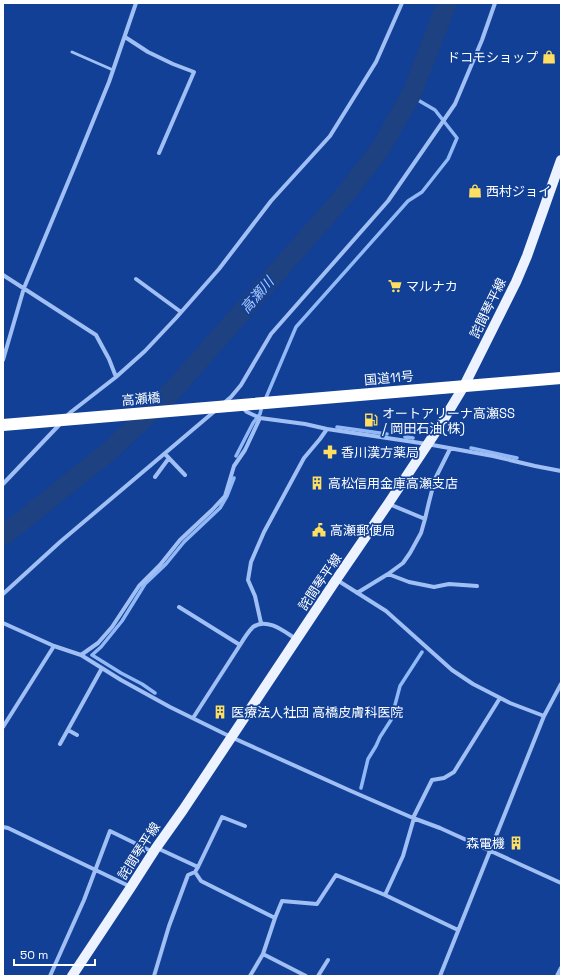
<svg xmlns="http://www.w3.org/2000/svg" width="564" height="979" font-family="'Space Grotesk','Noto Sans JP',sans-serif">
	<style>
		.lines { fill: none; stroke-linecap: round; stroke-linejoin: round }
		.stream { stroke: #91b8f7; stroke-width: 3.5 }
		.river { stroke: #1d4181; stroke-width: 20 }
		.lane { stroke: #a0bff4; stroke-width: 3 }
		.street { stroke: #a0bff4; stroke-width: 4 }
		.primary { stroke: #ecf2ff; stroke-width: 10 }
		.highway { stroke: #fff; stroke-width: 12 }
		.labels { text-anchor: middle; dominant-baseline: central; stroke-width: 3.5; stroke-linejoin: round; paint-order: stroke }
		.poi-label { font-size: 13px; fill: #fff; stroke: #114096; text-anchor: start }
		.street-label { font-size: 13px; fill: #fff; stroke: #114096 }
		.water-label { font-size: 14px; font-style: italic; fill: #acc9fa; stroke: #114096 }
	</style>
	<rect width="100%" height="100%" fill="#114096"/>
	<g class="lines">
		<path class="stream" d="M265,400L296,327L408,201L422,192L448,159L457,138L435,110L411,96
			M337,427L387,434
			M405,437L413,438
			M471,448L517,458
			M236,456L253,423L260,414L262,406
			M155,693L142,684L121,673L92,655L101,647L122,621L145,584L166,564L184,542L220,508L227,496L234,478
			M361,788L368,759L376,746L380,737L391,720L400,686L422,652"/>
		<path class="river" d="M3,536L113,448L175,388L343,197L381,148L412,93L447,3"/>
		<path class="lane" d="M72,52L113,70"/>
		<path class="street" d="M125,37L148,52L173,64L194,72L159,153
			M3,275L96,335L109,359L116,377
			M136,279L181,312
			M3,360L24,288L76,163L109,82L136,3
			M224,403L231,397L241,385L271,334L388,201L455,104L482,40L495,3
			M243,408L247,412L260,418L305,424L327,429L427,444L493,456L535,466L561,471
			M67,416L71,412L116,377L145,351L176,318L219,269L271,201L330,136L376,62L402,3
			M165,454L185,475
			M155,477L169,458
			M3,484L61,423
			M389,504L425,519L429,502L435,479L450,449
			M388,574L409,582L434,587L449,584L477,586
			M337,580L386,611L452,670L473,684L510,703L544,716
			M357,593L388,574L403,563L410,553L421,533L425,519
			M3,594L60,542L216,410
			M179,607L240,645C243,640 249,631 253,627C267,617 285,632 296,639
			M3,623L54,646L81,655L121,680L170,707L231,737L351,791L413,818L440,828L561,883
			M261,623L255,596L248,580L251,562L264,532L304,458L320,439L327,429
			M81,655L98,643L112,627L139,586L160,565L180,540L212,510L225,496L234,466L245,450L260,418
			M193,718L240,645
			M3,727L54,646
			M68,730L77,735
			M60,744L102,668
			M413,818L432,780L444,778L454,772L500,698
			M3,827L8,828L131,887
			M157,848L198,867L195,872L201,881L275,918L263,954L250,976
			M198,867L222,817L245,826
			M385,895L403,856L414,818
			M275,918L282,901L317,904L336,875L385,895L458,930
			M263,954L306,976
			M50,976L84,900L110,831L153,852
			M154,976L169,926L188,875L195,872
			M318,976L328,960
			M440,976L544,716L561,684
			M557,976L561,968"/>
		<path class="primary" d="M72,976L131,887L156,848L183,810L336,580L388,504L441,424L464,386L516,282L527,256L561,160"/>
		<path class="highway" d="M3,425L561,378"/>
	</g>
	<defs>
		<g id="shop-bare" transform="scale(1.08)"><path d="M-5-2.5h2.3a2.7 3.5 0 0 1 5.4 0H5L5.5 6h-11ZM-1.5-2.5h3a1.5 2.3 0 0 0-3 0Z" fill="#ffde62" stroke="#114096" stroke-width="2.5" paint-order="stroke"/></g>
		<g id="supermarket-bare" transform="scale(1.08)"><path d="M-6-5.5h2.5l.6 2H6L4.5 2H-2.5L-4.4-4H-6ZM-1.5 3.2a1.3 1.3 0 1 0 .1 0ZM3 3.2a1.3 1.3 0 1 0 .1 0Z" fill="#ffde62" stroke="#114096" stroke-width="2.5" paint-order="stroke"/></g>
		<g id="fuel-bare" transform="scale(1.08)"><path d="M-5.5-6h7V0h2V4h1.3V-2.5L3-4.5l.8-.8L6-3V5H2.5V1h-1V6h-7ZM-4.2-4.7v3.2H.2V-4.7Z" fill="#ffde62" stroke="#114096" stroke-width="2.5" paint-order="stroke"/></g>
		<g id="pharmacy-bare" transform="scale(1.08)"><path d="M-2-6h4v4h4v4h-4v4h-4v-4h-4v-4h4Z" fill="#ffde62" stroke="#114096" stroke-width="2.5" paint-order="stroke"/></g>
		<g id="building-bare" transform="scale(1.08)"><path d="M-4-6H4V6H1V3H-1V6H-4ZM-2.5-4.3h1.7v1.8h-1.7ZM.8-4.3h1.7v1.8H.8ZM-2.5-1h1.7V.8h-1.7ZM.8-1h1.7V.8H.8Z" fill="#ffde62" stroke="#114096" stroke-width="2.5" paint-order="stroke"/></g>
		<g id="civic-bare" transform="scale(1.08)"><path d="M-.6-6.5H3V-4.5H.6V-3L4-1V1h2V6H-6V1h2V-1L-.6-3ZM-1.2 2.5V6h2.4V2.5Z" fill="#ffde62" stroke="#114096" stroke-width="2.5" paint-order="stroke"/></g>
	</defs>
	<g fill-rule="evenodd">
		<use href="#shop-bare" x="549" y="57"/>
		<use href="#shop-bare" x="475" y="191"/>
		<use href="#supermarket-bare" x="395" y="286"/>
		<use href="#fuel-bare" x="371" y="420"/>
		<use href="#pharmacy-bare" x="330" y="452"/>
		<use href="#building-bare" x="317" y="483"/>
		<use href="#civic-bare" x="319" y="530"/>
		<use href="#building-bare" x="220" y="712"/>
		<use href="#building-bare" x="516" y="843"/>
	</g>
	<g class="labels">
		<g class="poi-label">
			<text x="538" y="57" text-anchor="end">ドコモショップ</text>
			<text x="486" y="191">西村ジョイ</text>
			<text x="406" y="286">マルナカ</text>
			<text x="382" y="413">オートアリーナ高瀬SS<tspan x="382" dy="15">/ 岡田石油(株)</tspan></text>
			<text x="341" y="452">香川漢方薬局</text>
			<text x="328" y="483">高松信用金庫高瀬支店</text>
			<text x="330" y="530">高瀬郵便局</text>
			<text x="231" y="712">医療法人社団 高橋皮膚科医院</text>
			<text x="505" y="843" text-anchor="end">森電機</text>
		</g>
		<g class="street-label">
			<text transform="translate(488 308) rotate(-64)">詫間琴平線</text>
			<text transform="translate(389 378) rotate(-5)">国道11号</text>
			<text transform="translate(141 399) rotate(-5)">高瀬橋</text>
			<text transform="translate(320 582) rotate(-56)">詫間琴平線</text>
			<text transform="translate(139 851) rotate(-57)">詫間琴平線</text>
		</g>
		<g class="water-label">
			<text transform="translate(257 295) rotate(-49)">高瀬川</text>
		</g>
	</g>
	<rect width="564" height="979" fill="none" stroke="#ffffff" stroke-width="8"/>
	<path d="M14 959v6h81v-6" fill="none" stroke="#ffffff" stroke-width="2"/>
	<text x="20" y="959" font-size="12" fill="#ffffff" stroke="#114096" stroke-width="3" paint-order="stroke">50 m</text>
</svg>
